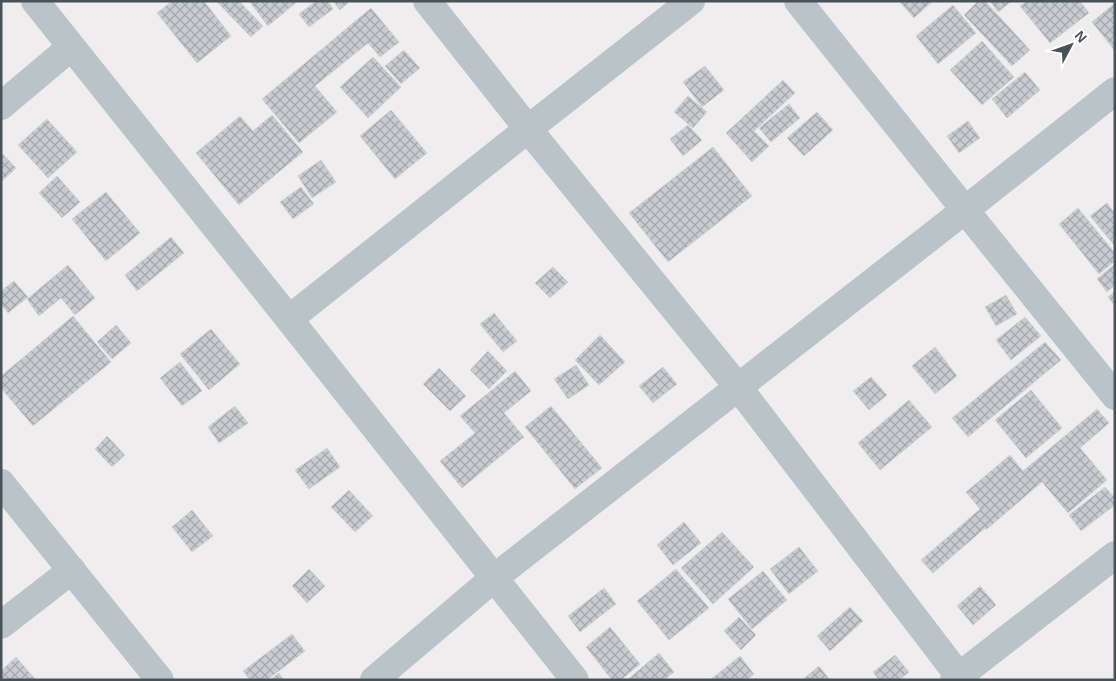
<svg xmlns="http://www.w3.org/2000/svg" width="1116" height="681" font-family="Helvetica,sans-serif">
	<style>
		.building { fill: url(#building-cross-hatch); stroke: #d2d4d8 }
		.lines { fill: none; stroke-linecap: round; stroke-linejoin: round }
		.minor { stroke: #bac3c8; stroke-width: 28 }
	</style>
	<defs>
		<pattern id="building-cross-hatch" width="8" height="8" patternUnits="userSpaceOnUse" patternTransform="scale(1.25)"><rect width="8" height="8" fill="#c8cbcf"/><path d="M0 0l8 8M0 8l8-8" fill="none" stroke="#a4a7ab"/></pattern>
	</defs>
	<rect width="100%" height="100%" fill="#f0edee"/>
	<path class="building" d="M172,1H204L231,36L197,63L157,13Z
		M216,1H239L263,26L251,37Z
		M249,1H298L268,26Z
		M316,1H328L333,9L309,27L299,14Z
		M333,1H350L340,10Z
		M899,1H933L914,18Z
		M978,1H985L1030,50L1012,66L964,15Z
		M990,1H1012L998,12Z
		M1027,1H1080L1089,13L1050,43L1020,6Z
		M1115,3V51L1092,22Z
		M953,5L976,33L938,64L916,36Z
		M371,8L399,42L380,57L368,43L315,86L337,112L299,143L262,99Z
		M982,41L1014,77L982,105L950,70Z
		M404,50L420,68L401,84L385,66Z
		M373,57L401,87L368,118L340,87Z
		M705,66L724,90L702,107L683,82Z
		M1025,72L1040,90L1007,118L992,99Z
		M783,80L795,93L754,131L769,146L752,162L726,133Z
		M688,96L707,112L693,128L674,112Z
		M789,104L800,118L771,142L759,128Z
		M391,110L427,153L395,179L360,136Z
		M817,112L833,130L804,156L787,138Z
		M272,115L303,152L239,205L196,153L240,116L253,131Z
		M47,119L77,152L48,178L18,145Z
		M968,121L980,138L959,153L947,136Z
		M688,125L702,140L683,156L670,139Z
		M713,147L752,196L668,262L629,213Z
		M3,154L16,168L1,182V156Z
		M321,160L336,182L312,198L298,176Z
		M57,176L80,202L62,218L39,193Z
		M301,187L314,204L293,219L280,202Z
		M106,192L140,233L106,261L72,219Z
		M1107,203L1115,213V246L1090,216Z
		M1078,208L1115,253V261L1099,274L1059,224Z
		M171,237L184,253L137,291L125,275Z
		M1115,264V285L1107,292L1097,279Z
		M68,265L95,298L75,315L61,298L39,316L27,299Z
		M553,267L568,282L550,298L535,283Z
		M14,281L28,297L8,313L1,304V291Z
		M1115,291V306L1108,297Z
		M1006,295L1017,314L996,326L985,307Z
		M494,313L517,341L503,352L480,324Z
		M73,316L111,362L33,426L1,388V376Z
		M1025,317L1041,336L1011,360L996,340Z
		M116,325L131,343L112,359L97,342Z
		M211,329L240,364L209,390L180,354Z
		M600,335L625,362L599,385L575,360Z
		M1045,342L1061,360L968,437L952,418Z
		M935,347L957,376L935,394L912,366Z
		M488,351L507,371L489,389L470,370Z
		M180,362L202,391L182,406L160,378Z
		M576,365L589,385L568,399L554,379Z
		M663,367L677,384L653,403L639,386Z
		M439,368L466,396L450,411L423,384Z
		M515,371L531,391L504,413L524,437L462,488L440,461L475,433L460,416Z
		M871,377L887,395L869,410L853,391Z
		M1031,390L1062,428L1026,458L995,420Z
		M909,400L932,427L880,470L858,443Z
		M235,406L248,423L219,443L208,427Z
		M551,406L602,468L575,489L525,427Z
		M1097,409L1109,423L1080,448L1107,480L1068,513L1042,482L986,530L985,528L933,573L921,560L980,509L966,492L1010,455L1023,471Z
		M107,436L125,455L112,467L95,449Z
		M327,448L340,467L309,489L295,470Z
		M1105,487L1115,498V505L1081,531L1069,515Z
		M349,490L373,516L355,532L331,507Z
		M192,510L213,536L192,552L172,527Z
		M684,522L701,543L673,565L657,545Z
		M722,532L754,567L713,604L681,568Z
		M799,547L818,571L789,594L770,569Z
		M309,569L325,586L307,603L292,586Z
		M676,569L709,608L669,640L637,601Z
		M763,571L787,600L752,629L728,599Z
		M980,586L996,605L973,625L957,606Z
		M604,588L616,604L580,632L568,616Z
		M850,607L863,621L830,651L817,636Z
		M739,617L756,635L741,650L724,631Z
		M610,627L640,664L621,680H612L586,647Z
		M292,634L305,651L267,680H250L243,671Z
		M659,653L674,672L664,680H627Z
		M895,655L909,672L899,680H879L873,672Z
		M740,656L754,674L747,680H710Z
		M16,657L36,680H1V671Z
		M819,666L830,680H802Z
		M279,673L284,680H270Z"/>
	<g class="lines">
		<path class="minor" d="M35,1L289,319L575,680
			M427,1L528,129L738,387L962,680
			M798,1L965,210L1115,396
			M1,106L71,47
			M289,319L528,129L691,1
			M1,483L160,680
			M1,625L72,570
			M374,680L494,578L965,210L1115,91
			M954,680L1115,555"/>
	</g>
	<rect width="1116" height="681" fill="none" stroke="#485258" stroke-width="5"/>
	<g transform="translate(1071 45) rotate(49)" stroke="#ffffff" stroke-width="4" paint-order="stroke">
	<path d="M0-4L9 19L0 12L-9 19Z" fill="#485258"/>
	<text y="-8" font-size="14" font-weight="bold" text-anchor="middle" fill="#485258">N</text>
	</g>
</svg>
